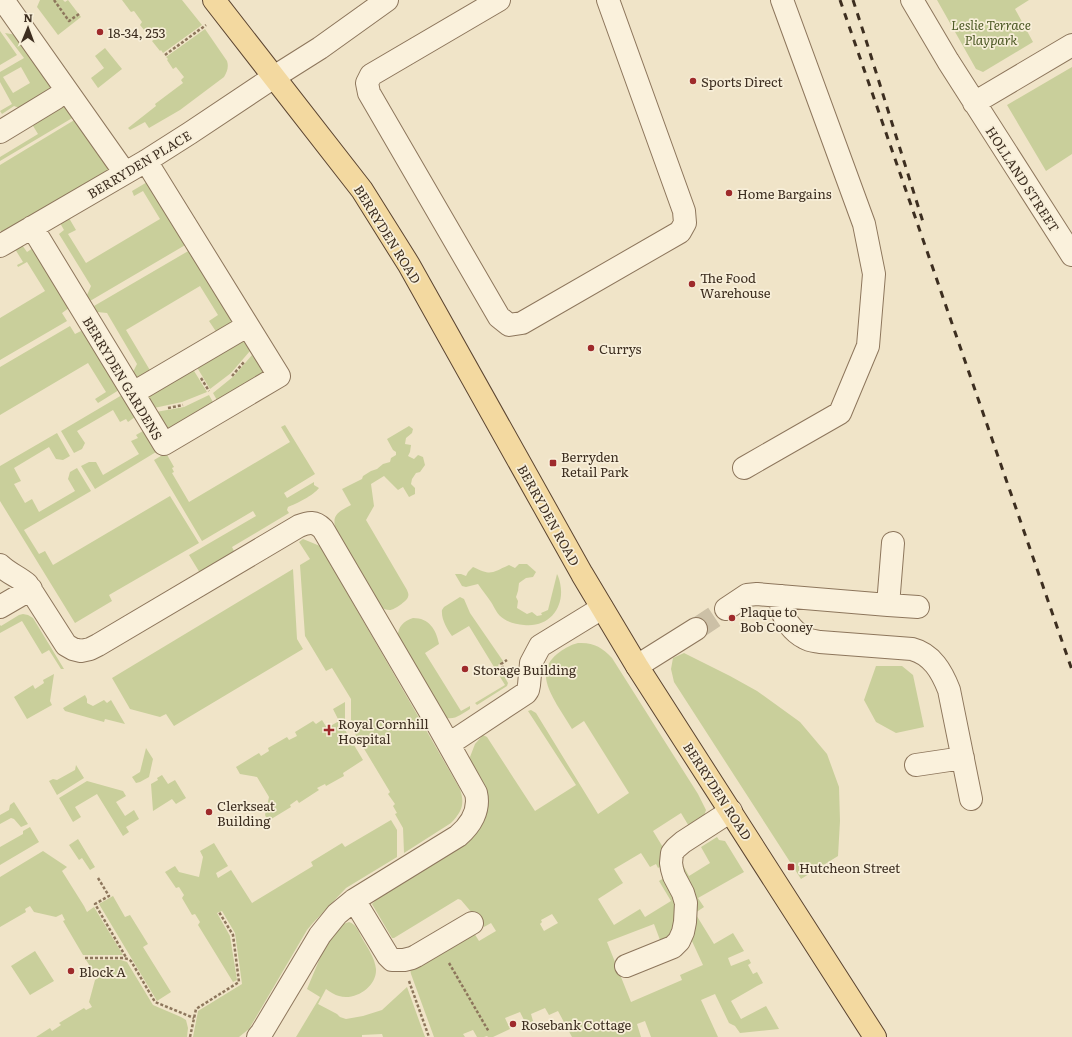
<svg xmlns="http://www.w3.org/2000/svg" width="1072" height="1037" font-family="Literata,serif">
	<style>
		.green { fill: #c9cf9b; fill-rule: evenodd }
		.lines { fill: none; stroke-linecap: round; stroke-linejoin: round }
		.minor-tunnel { stroke: #ccc0a6; stroke-width: 22; stroke-dasharray: 22 11; stroke-linecap: butt }
		.minor-casing { stroke: #8d765c; stroke-width: 24 }
		.major-casing { stroke: #5b4430; stroke-width: 24 }
		.path { stroke: #8d765c; stroke-width: 2.5; stroke-dasharray: 3 2; stroke-linecap: butt }
		.minor { stroke: #faf1dc; stroke-width: 22 }
		.major { stroke: #f3d9a0; stroke-width: 22 }
		.rail { stroke: #3d2e20; stroke-width: 3; stroke-dasharray: 7 7; stroke-linecap: butt }
		.poi-dot { fill: #9e2a2b; stroke: #f7eed8; stroke-width: 1.5 }
		.labels { text-anchor: middle; dominant-baseline: central; stroke-width: 3.5; stroke-linejoin: round; paint-order: stroke }
		.park-label { font-size: 13px; font-style: italic; fill: #4d5a26; stroke: #f7eed8 }
		.poi-label { font-size: 13px; fill: #3d2e20; stroke: #f7eed8; text-anchor: start }
		.street-label { font-size: 13px; fill: #3d2e20; stroke: #f7eed8 }
	</style>
	<rect width="100%" height="100%" fill="#f0e4c8"/>
	<path class="green" d="M40,0H63L65,2L68,0L81,17L58,35L37,7Z
		M122,0H182L202,25L163,53L161,50L160,51L152,41L155,39L148,30L145,31L140,25L142,22L134,11L131,12Z
		M937,0H1029L1015,9L1033,42L983,72L976,69Z
		M205,29L227,61C229,67 227,72 224,77L180,110L149,128L145,122L130,130L128,128L156,106L155,104L183,83L181,80L184,77L176,67L173,69L167,60L168,59L166,57Z
		M0,31L17,55L0,65Z
		M5,33L17,35L53,85V91L22,109L14,106L2,114L0,111L12,104L0,82V72L24,58ZM21,67L30,83L13,93L3,77Z
		M105,48L122,69L98,88L91,78L104,68L95,56Z
		M1072,67V154L1046,171L1007,105Z
		M61,103L66,105L74,117L0,161V157L38,134L30,121Z
		M76,119L110,168L109,171L2,233L0,230V165Z
		M149,181L187,244L90,301L87,295L91,286L59,234L64,230L60,223L69,218L76,230L68,234L86,263L160,219L143,191L134,196L132,191Z
		M22,245L27,252L33,248L69,308L62,313L67,321L0,360V318L45,291L27,262L18,267L17,265L23,262L15,249Z
		M190,250L234,323L217,333L209,321L218,315L200,286L126,330L151,372L138,380L133,372L137,364L107,313L97,312L94,306Z
		M70,326L75,334L83,330L119,390L98,403L95,399L106,392L88,363L0,415V367Z
		M242,338L250,351L231,373L210,389L195,364Z
		M252,355L263,372L262,376L218,402L213,393L234,376Z
		M191,366L207,392L182,402L154,408L147,396Z
		M122,395L135,417L128,422L126,419L120,422L113,410L77,431L85,443L82,449L74,453L61,431Z
		M209,395L214,404L167,430L156,412L184,407Z
		M285,425L315,474L284,493L287,498L314,482V485L319,488C314,495 296,504 288,507L287,510L289,513L232,547L235,553L200,573L189,555L256,516L253,511L202,541L154,460L166,453L174,467L172,468L174,472L172,473L189,502L290,442L281,427Z
		M409,426L413,429L412,433L406,438L405,444L411,445L410,452L408,456L414,459L418,455L423,457L425,465L420,472L416,473L412,479L411,484L415,488V494L409,497L403,487L398,490L384,476L371,484L374,506L366,520L407,590C408,593 409,594 408,597C407,601 394,610 390,610C386,610 383,609 381,607L335,527C332,513 341,511 351,505L342,489L362,479L363,476L371,471L377,469L383,464L390,462L391,458L396,455V452L393,450L387,439Z
		M143,431L156,452L95,489L81,466L89,462H96L103,475L139,454L131,441L138,438L136,435Z
		M57,433L70,456L63,460L56,459L49,447L14,468L21,481L14,484L25,503L32,499L39,512L75,491L68,479L70,472L77,468L91,491L24,530L39,554L45,551L53,565L170,496L199,543L109,595L112,601L75,623L0,501V466Z
		M303,539L320,546L460,789C465,804 462,812 451,823L404,853L403,828L395,814L397,813L393,806L395,804L388,794L390,792L351,727V699L332,668L326,671L305,636L300,565L310,559L299,542Z
		M519,564H527L536,572L533,577L526,578L519,583L518,591L516,597L518,601L517,608L527,614L532,612L537,616L542,615L541,613L548,610L557,574L558,576C568,602 553,628 524,625C517,624 510,623 504,619C497,615 495,608 491,602C487,596 482,590 478,584L466,587L462,586L455,574H461L466,576L468,572L473,567C492,576 491,573 509,565L515,568Z
		M293,569L297,639L303,649L174,726L166,714L160,717L130,709L112,678Z
		M460,597L464,599L470,613L503,661L498,665L508,683L507,686L477,705L475,703L505,685L469,626L452,636C447,629 441,619 442,610L444,607Z
		M23,614L28,615L33,618L64,669H61L49,650L42,654L22,621L0,633V625L1,626L19,615Z
		M413,618C429,618 436,629 439,644L425,653L461,711L470,706V709C463,713 455,720 447,718L398,638C397,628 403,621 413,618Z
		M578,643C593,642 602,647 612,658L698,794L706,810L704,816L690,828L681,813L653,831L664,849L663,865L658,868L656,864L650,867L641,853L614,869L623,883L598,899L614,925L640,909L645,917L671,901L659,881L664,878L662,874L666,871L681,902L671,936L660,940L654,924L607,942L631,1002L682,980L680,975L703,965L691,939L680,860L689,876L710,863L701,847L717,837L719,840L725,841L744,872L698,898L704,907L695,913L714,944L733,933L744,951L728,958L731,966L749,959L751,963L748,965L753,974L757,972L763,983L757,986L731,1001L741,1019L766,1006L779,1029L740,1033L735,1026L729,1023L715,994L701,1000L718,1037H651L645,1021L637,1024L641,1037H572L558,1011L549,1015L545,1008L531,1014L533,1021L526,1024L520,1012L505,1018L510,1029L493,1037H488L487,1036L484,1037H477L473,1030L463,1034L465,1037H434L411,974L410,969L421,966L474,933L479,941L496,931L491,923L484,927L461,900L458,899L394,938H392L372,904L376,900L468,843L474,836L482,824L470,757L475,744L483,735L487,737L535,811L576,785L528,711L531,710L536,713L598,814L629,793L584,721L572,729C567,721 562,713 557,705C547,687 538,670 557,654C563,649 570,645 578,643ZM552,914L558,923L544,931L540,924L542,922L541,920Z
		M684,653L730,676L757,691L800,722L827,754L839,787L840,821L838,856L801,879L674,682L671,669L673,658Z
		M876,666H902L913,675L924,727L896,733L876,722L864,700Z
		M54,674L50,701L52,705L27,719L14,697L33,685L35,689L44,683L43,680Z
		M85,695L87,699V703L93,706L104,700L107,703L111,700L125,724L105,719L104,722L65,711L63,708Z
		M345,702V730L363,760L343,773L344,776L326,786L325,784L317,788L319,790L299,803L297,800L290,805L291,807L268,821L265,815L269,797L257,777L240,774L236,767L259,753L261,756L269,751L268,748L287,737L289,740L297,736L295,732L313,721L316,724L322,720L327,728L339,721L333,709Z
		M146,748L153,759L149,777L140,782L136,783L132,777L140,772Z
		M76,765L84,778L57,795L49,781L53,779L57,780L75,770Z
		M162,775L168,784L175,780L186,798L176,804L172,799L153,811L151,784L158,780L157,778Z
		M87,781L123,791L126,796L116,802L125,816L134,810L139,819L126,827L129,832L123,836L97,794L75,807L81,817L73,822L59,798Z
		M14,802L28,824L21,827L14,819L11,818L0,824V815L9,810L10,805Z
		M391,820L397,830V857L346,888L312,924L307,930L249,1029L239,1037H193L198,1011L242,984L235,933L222,911L217,913L230,936L237,980L233,982L198,925L200,922L195,914L192,915L182,898L184,895L179,887L176,888L165,872L175,866L179,872L199,877L203,857L200,851L214,843L228,866L216,873L218,878L231,870L252,903L313,866L311,862L342,843L345,847Z
		M30,827L39,842L0,865V847L23,834V831Z
		M78,839L95,867L90,870L82,858L79,860L69,845Z
		M43,851L67,867L62,871L84,906L87,912L94,907L123,955H83L63,921L65,920L62,914L56,917L34,912L30,906L25,909L26,912L0,927V877Z
		M113,896L125,917L130,915L148,944L143,947L171,992L157,1001L99,904Z
		M349,922C356,924 359,932 362,938C367,947 375,958 376,969C377,986 356,1001 339,996C335,995 330,992 326,989L318,1004L337,1014L340,1017L346,1019L363,1016L382,1010L407,987L425,1037H383L382,1034L362,1035V1037H296L320,997L307,989L328,939L343,924Z
		M35,951L54,981L30,995L11,966Z
		M86,960H121L127,962L153,1005L181,1017L186,1020L188,1028L187,1037H36L50,1028L52,1031L61,1025L59,1023L84,1008L86,1010L92,1007L89,1002L95,980L100,977L96,970L94,972Z"/>
	<g class="lines">
		<path class="minor-tunnel" d="M696,629L726,609"/>
		<g class="minor-casing">
			<path id="minor" d="M3,0L125,173
				M499,0L371,75L367,83L369,93L499,317L509,325L522,323L680,232L685,223L684,211L608,0
				M912,0L948,61L1072,255
				M974,103L1072,45
				M0,132L56,98L66,90
				M32,227L164,444L279,376L146,161
				M0,246L146,161L190,133L274,77L320,48L387,0
				M133,393L247,326
				M744,468L840,413L868,346L874,274L864,224L782,0
				M0,565C8,573 19,577 27,584L66,645L73,649L81,651L90,649L98,645L299,526C309,522 315,521 323,529L439,727L476,793C480,810 471,825 458,836L354,900L337,914L320,935L262,1032L258,1037
				M782,596C781,599 780,602 781,605C782,618 793,632 805,638C810,641 815,641 820,642L912,649C932,654 942,672 949,690L971,799
				M888,605L918,607
				M0,607L31,589
				M726,609L747,595L757,594L888,605L893,543
				M637,666L696,629
				M449,744L526,693L528,690L529,685L531,663L540,646L602,608
				M916,765L963,758
				M354,900L388,956L392,960H404L412,958L416,956L472,923
				M626,966L673,947L679,941L683,932L685,922L686,903L683,893L674,876L672,869L671,863L672,853L676,848L683,842L731,811"/>
		</g>
		<g class="major-casing">
			<path id="major" d="M214,0L362,190L409,265L582,574L637,666L875,1037"/>
		</g>
		<path class="path" d="M54,0L69,21L79,14
			M165,55L206,25
			M232,376L244,362
			M201,378L209,391
			M168,408L183,405
			M506,673L501,664L507,660
			M98,878L109,896L95,904L127,959
			M85,958H123L128,959L131,961L155,1002L194,1018
			M449,963L489,1032
			M409,981L429,1037
			M190,1037L196,1009L239,982L233,935L219,912"/>
		<use href="#minor" class="minor"/>
		<use href="#major" class="major"/>
		<path class="rail" d="M840,0L1072,670
			M853,0L865,37L923,222"/>
	</g>
	<g class="poi-dot">
		<circle cx="100" cy="32" r="4"/>
		<circle cx="693" cy="81" r="4"/>
		<circle cx="729" cy="193" r="4"/>
		<circle cx="692" cy="284" r="4"/>
		<circle cx="591" cy="348" r="4"/>
		<rect x="549" y="459" width="8" height="8" rx="2"/>
		<circle cx="732" cy="618" r="4"/>
		<circle cx="465" cy="669" r="4"/>
		<path d="M327 724h4v4h4v4h-4v4h-4v-4h-4v-4h4z"/>
		<circle cx="209" cy="812" r="4"/>
		<rect x="787" y="863" width="8" height="8" rx="2"/>
		<circle cx="71" cy="971" r="4"/>
		<circle cx="513" cy="1024" r="4"/>
	</g>
	<g class="labels">
		<g class="park-label">
			<text x="991" y="24">Leslie Terrace<tspan x="991" dy="15">Playpark</tspan></text>
		</g>
		<g class="poi-label">
			<text x="108" y="32">18-34, 253</text>
			<text x="701" y="81">Sports Direct</text>
			<text x="737" y="193">Home Bargains</text>
			<text x="700" y="277">The Food<tspan x="700" dy="15">Warehouse</tspan></text>
			<text x="599" y="348">Currys</text>
			<text x="561" y="456">Berryden<tspan x="561" dy="15">Retail Park</tspan></text>
			<text x="740" y="611">Plaque to<tspan x="740" dy="15">Bob Cooney</tspan></text>
			<text x="473" y="669">Storage Building</text>
			<text x="338" y="723">Royal Cornhill<tspan x="338" dy="15">Hospital</tspan></text>
			<text x="217" y="805">Clerkseat<tspan x="217" dy="15">Building</tspan></text>
			<text x="799" y="867">Hutcheon Street</text>
			<text x="79" y="971">Block A</text>
			<text x="521" y="1024">Rosebank Cottage</text>
		</g>
		<g class="street-label">
			<text transform="translate(139 164) rotate(-31)">BERRYDEN PLACE</text>
			<text transform="translate(1023 179) rotate(57)">HOLLAND STREET</text>
			<text transform="translate(388 234) rotate(58)">BERRYDEN ROAD</text>
			<text transform="translate(123 378) rotate(59)">BERRYDEN GARDENS</text>
			<text transform="translate(549 515) rotate(61)">BERRYDEN ROAD</text>
			<text transform="translate(718 791) rotate(57)">BERRYDEN ROAD</text>
		</g>
	</g>
	<g transform="translate(28 28) rotate(1)" stroke="#f7eed8" stroke-width="3" paint-order="stroke">
	<path d="M0-3L7 15L0 10L-7 15Z" fill="#3d2e20"/>
	<text y="-6" font-size="11" font-weight="bold" text-anchor="middle" fill="#3d2e20">N</text>
	</g>
</svg>
